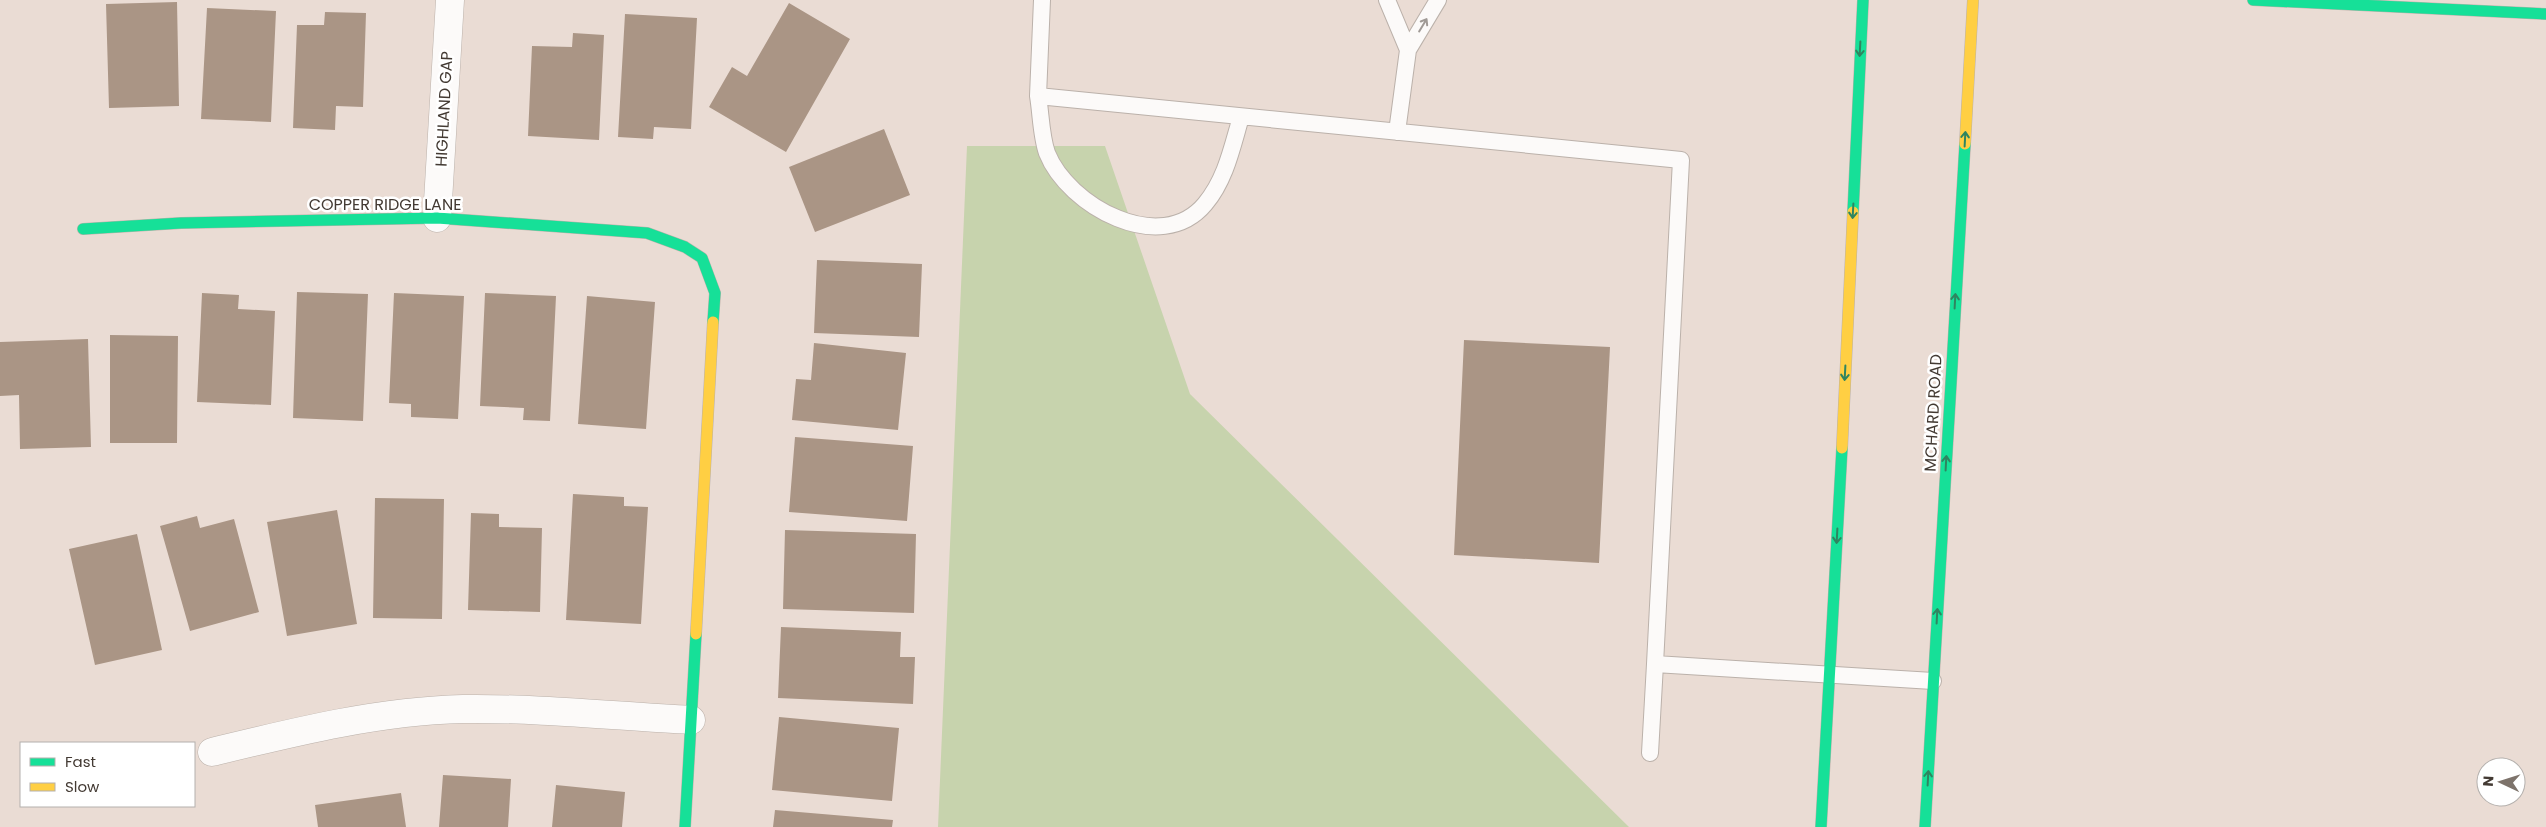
<svg xmlns="http://www.w3.org/2000/svg" width="2546" height="827" font-family="Poppins,sans-serif">
	<style>
		.green { fill: #c7d3ad }
		.building { fill: #aa9585 }
		.lines { fill: none; stroke-linecap: round; stroke-linejoin: round }
		.lane-casing { stroke: #bbb1aa; stroke-width: 18 }
		.street-casing { stroke: #bbb1aa; stroke-width: 29 }
		.fast-casing { stroke: #bbb1aa; stroke-width: 12 }
		.slow-casing { stroke: #bbb1aa; stroke-width: 12 }
		.lane { stroke: #fcfaf9; stroke-width: 16 }
		.street { stroke: #fcfaf9; stroke-width: 28 }
		.fast { stroke: #16e098; stroke-width: 11 }
		.slow { stroke: #ffcf43; stroke-width: 11 }
		.oneway { stroke: #a09a96 }
		.oneway2 { stroke: #2f8560 }
		.labels { text-anchor: middle; dominant-baseline: central; stroke-width: 5; stroke-linejoin: round; paint-order: stroke }
		.street-label { font-size: 16px; fill: #433a33; stroke: #fff }
	</style>
	<rect width="100%" height="100%" fill="#eadcd4"/>
	<path class="green" d="M967,146H1105L1190,394L1629,827H938Z"/>
	<path class="building" d="M177,2L179,106L109,108L106,4Z
		M789,3L850,39L786,152L709,107L732,67L747,76Z
		M207,8L276,11L271,122L201,119Z
		M325,12L366,13L363,107L336,106L335,130L293,128L297,25H324Z
		M625,14L697,18L691,129L654,127L653,139L618,137Z
		M573,33L604,35L599,140L528,136L532,46L572,47Z
		M884,129L910,195L815,232L789,167Z
		M817,260L922,264L919,337L814,333Z
		M297,292L368,294L363,421L293,418Z
		M202,293L239,295L238,309L275,311L271,405L197,402Z
		M394,293L464,296L458,419L411,417V404L389,403Z
		M485,293L556,296L550,421L523,420L524,408L480,406Z
		M587,296L655,302L646,429L578,424Z
		M110,335L178,336L177,443H110Z
		M88,339L91,447L20,449L19,395L0,396V342Z
		M1464,340L1610,347L1599,563L1454,555Z
		M814,343L906,353L898,430L792,420L796,379L811,380Z
		M795,437L913,446L907,521L789,512Z
		M573,494L624,497V506L648,507L641,624L566,620Z
		M375,498L444,499L442,619L373,618Z
		M337,510L357,624L287,636L267,522Z
		M471,513L499,514V527L542,528L540,612L468,610Z
		M197,516L200,528L234,519L259,612L190,631L160,526Z
		M785,530L916,534L914,613L783,609Z
		M137,534L162,650L95,665L69,549Z
		M781,627L901,632L900,657H915L913,704L778,698Z
		M779,717L899,728L892,801L772,790Z
		M443,775L511,779L508,827H439Z
		M556,785L625,792L622,827H552Z
		M401,793L406,827H318L315,805Z
		M775,810L893,820L892,827H773Z"/>
	<g class="lines">
		<g class="lane-casing">
			<path id="lane" d="M1042,0L1038,96L1681,160L1655,664L1933,681
				M1387,0L1408,50
				M1038,96C1041,114 1041,136 1047,153C1068,206 1161,257 1205,204C1226,179 1232,147 1241,117
				M1397,132L1408,50L1438,0
				M1650,753L1655,664"/>
		</g>
		<g class="street-casing">
			<path id="street" d="M437,218L450,0
				M212,752C294,732 378,711 463,709C539,708 615,716 691,720"/>
		</g>
		<g class="fast-casing">
			<path id="fast" d="M2253,0L2546,14
				M1853,212L1863,0
				M83,229L181,223L437,218L647,233L685,247L702,258L715,293L713,322
				M685,827L696,634
				M1821,827L1842,448
				M1925,827L1965,144"/>
		</g>
		<g class="slow-casing">
			<path id="slow" d="M1965,144L1973,0
				M1842,448L1853,212
				M696,634L713,322"/>
		</g>
		<use href="#lane" class="lane"/>
		<use href="#street" class="street"/>
		<use href="#fast" class="fast"/>
		<use href="#slow" class="slow"/>
	</g>
	<defs><path id="oneway-shaft" d="M-6 0H5M1.5-3L5.5 0L1.5 3" fill="none" stroke-width="1.6" stroke-linecap="round" stroke-linejoin="round" transform="scale(1.25)"/></defs>
	<use class="oneway" href="#oneway-shaft" transform="translate(1423 25) rotate(-59)"/>
	<g class="oneway2">
		<use href="#oneway-shaft" transform="translate(1860 49) rotate(93)"/>
		<use href="#oneway-shaft" transform="translate(1965 139) rotate(-87)"/>
		<use href="#oneway-shaft" transform="translate(1853 211) rotate(93)"/>
		<use href="#oneway-shaft" transform="translate(1955 301) rotate(-87)"/>
		<use href="#oneway-shaft" transform="translate(1845 373) rotate(93)"/>
		<use href="#oneway-shaft" transform="translate(1946 463) rotate(-87)"/>
		<use href="#oneway-shaft" transform="translate(1837 536) rotate(93)"/>
		<use href="#oneway-shaft" transform="translate(1937 616) rotate(-87)"/>
		<use href="#oneway-shaft" transform="translate(1928 778) rotate(-87)"/>
	</g>
	<g class="labels">
		<g class="street-label">
			<text transform="translate(444 109) rotate(-87)">HIGHLAND GAP</text>
			<text x="385" y="204">COPPER RIDGE LANE</text>
			<text transform="translate(1933 413) rotate(-87)">MCHARD ROAD</text>
		</g>
	</g>
	<rect x="20" y="742" width="175" height="65" fill="#ffffff" stroke="#b4b0ad"/>
	<rect x="30" y="758" width="25" height="8" fill="#16e098" stroke="#b4b0ad"/>
	<text x="65" y="767" font-size="15" fill="#433a33">Fast</text>
	<rect x="30" y="783" width="25" height="8" fill="#ffcf43" stroke="#b4b0ad"/>
	<text x="65" y="792" font-size="15" fill="#433a33">Slow</text>
	<g transform="translate(2501 782) rotate(274)"><circle r="24" fill="#ffffff" stroke="#b4b0ad"/>
	<path d="M0-4L9 19L0 12L-9 19Z" fill="#7d736b"/>
	<text y="-8" font-size="14" font-weight="bold" text-anchor="middle" fill="#433a33">N</text>
	</g>
</svg>
